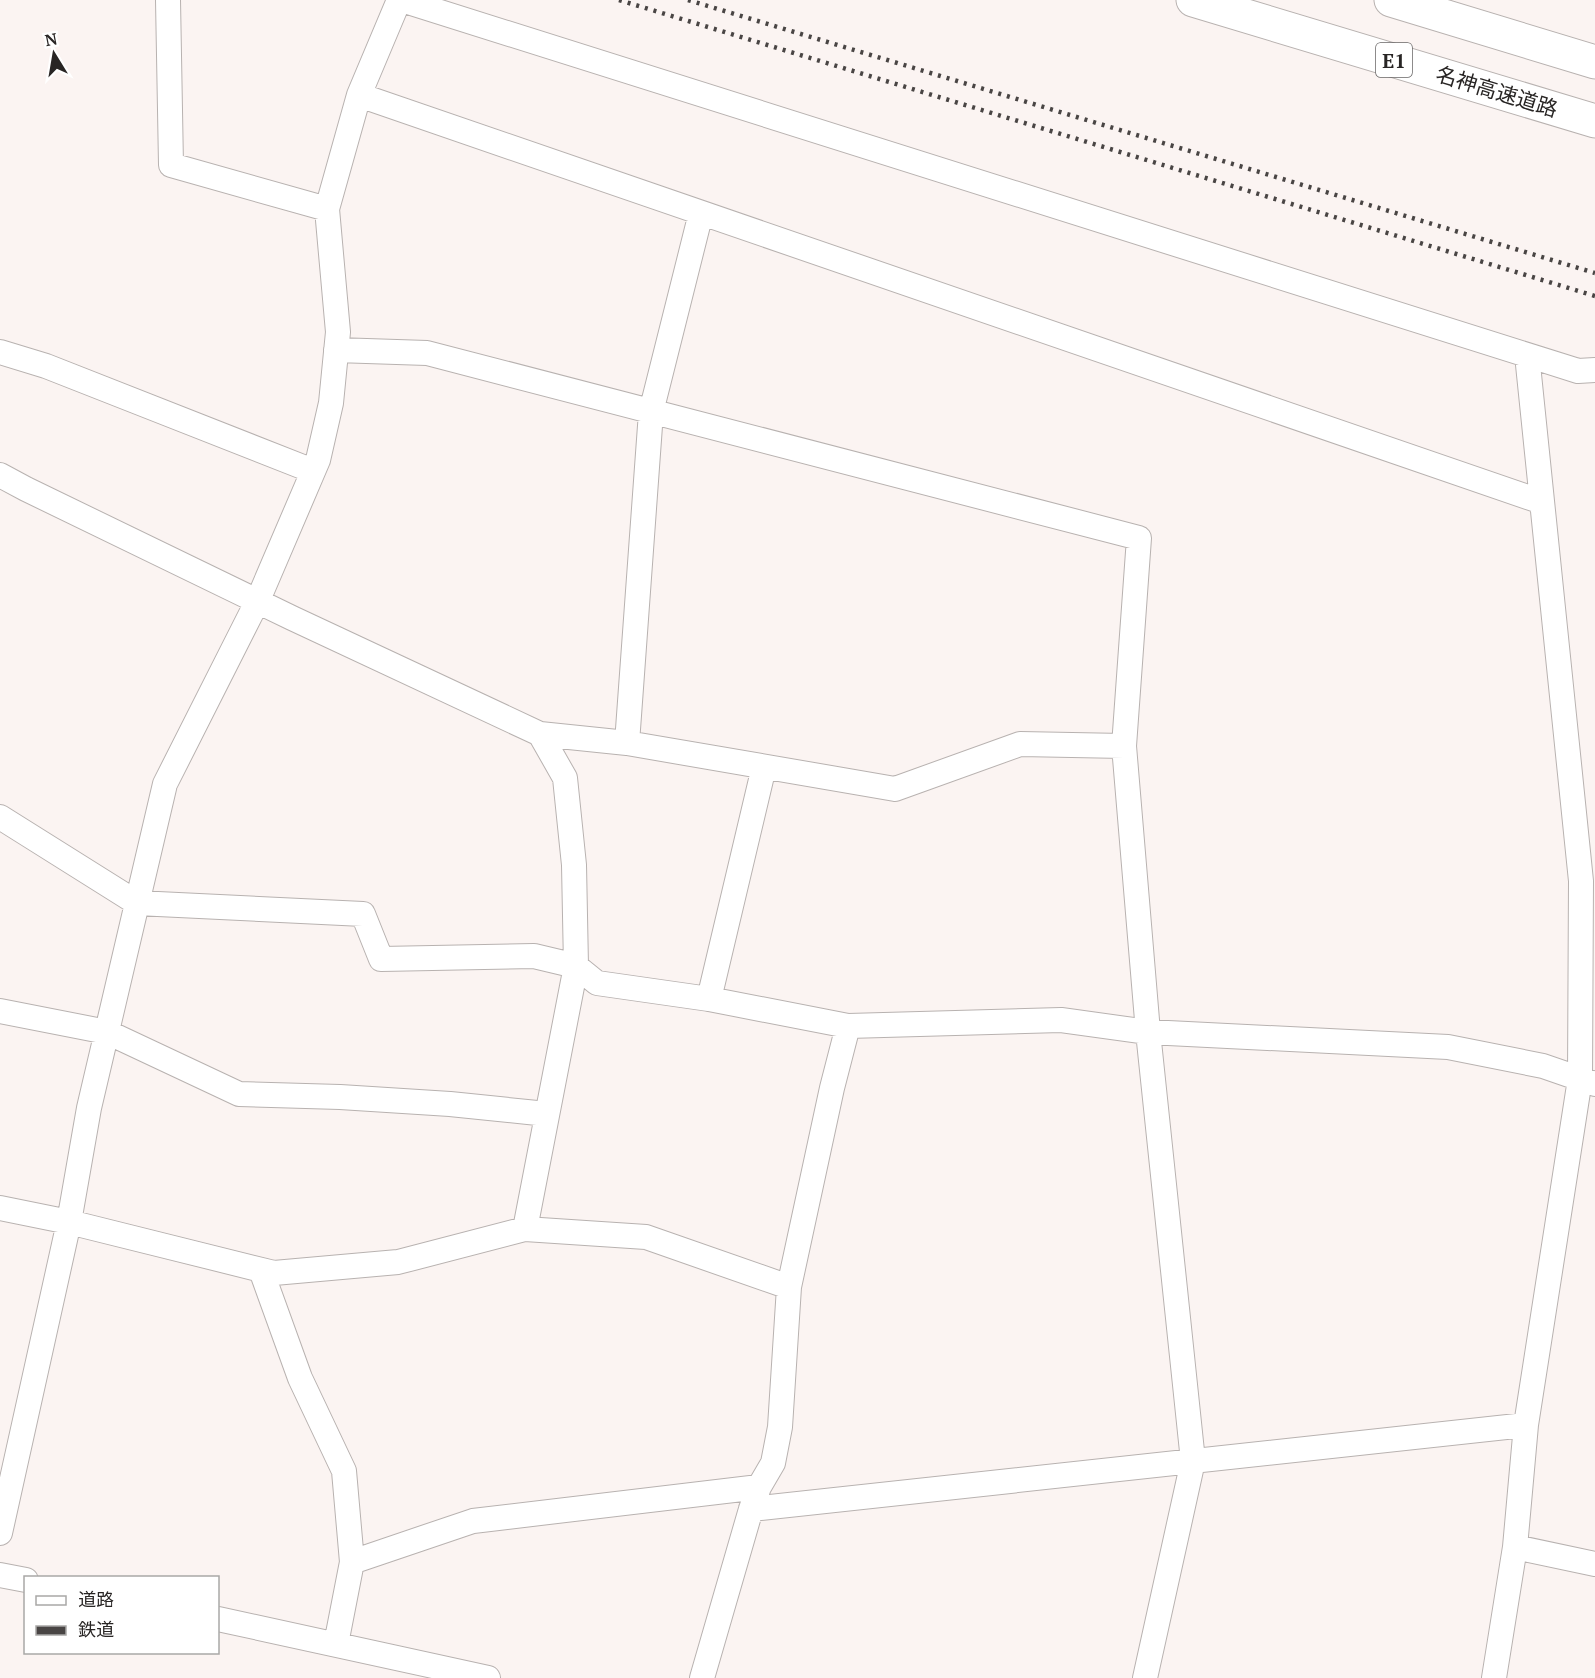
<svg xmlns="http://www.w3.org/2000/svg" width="1595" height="1678" font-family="'PT Serif','Noto Sans JP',serif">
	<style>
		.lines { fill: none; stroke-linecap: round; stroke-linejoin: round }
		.minor-casing { stroke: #b8b2b0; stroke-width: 26 }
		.motorway-casing { stroke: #b8b2b0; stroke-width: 35 }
		.minor { stroke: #fff; stroke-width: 24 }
		.motorway { stroke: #fff; stroke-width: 33 }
		.rail { stroke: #494544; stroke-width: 4.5; stroke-dasharray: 3 6; stroke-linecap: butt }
		.labels { text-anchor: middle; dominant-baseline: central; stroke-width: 6; stroke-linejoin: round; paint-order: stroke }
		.shield { fill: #fff; stroke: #686666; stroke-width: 1.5 }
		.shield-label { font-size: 20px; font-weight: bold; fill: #282524 }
		.street-label { font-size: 21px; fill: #282524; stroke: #fff }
	</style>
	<rect width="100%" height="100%" fill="#fbf4f2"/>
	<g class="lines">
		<g class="minor-casing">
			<path id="minor" d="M168,0L171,165L327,209
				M402,0L1578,371L1595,370
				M359,95L1542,502
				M336,350L427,353L1139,538L1124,746L1148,1032L1193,1461L1145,1678
				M0,352L46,366L313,471
				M0,475L26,489L292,618L540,734L565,778L574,865L576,966L597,983L709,999L848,1026L1061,1020L1148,1032L1448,1047L1543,1066L1595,1084
				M540,734L627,743L651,412L701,213
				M627,743L895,789L1020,744L1124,746
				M0,817L137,903L363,914L381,959L534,956L576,966L525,1229
				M709,999L764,767
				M0,1011L107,1032L239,1094L340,1097L450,1104L547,1114
				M0,1208L69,1222L274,1273L398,1262L525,1229L646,1237L789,1287
				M261,1270L300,1378L344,1471L352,1562
				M751,1509L1526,1425
				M0,1533L69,1222L89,1108L165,784L258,600L318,460L331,403L338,332L327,209L359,95L399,0
				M1515,1547L1595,1564
				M0,1575L26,1580
				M218,1619L488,1678
				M336,1644L352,1562L473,1521L759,1487
				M702,1678L751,1509L759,1487L773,1463L780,1427L789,1287L832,1088L848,1026
				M1494,1678L1515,1547L1526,1425L1580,1079L1581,881L1527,355"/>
		</g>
		<g class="motorway-casing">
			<path id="motorway" d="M1193,0L1595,121
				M1391,0L1595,62"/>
		</g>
		<use href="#minor" class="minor"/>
		<use href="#motorway" class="motorway"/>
		<path class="rail" d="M619,0L1595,296
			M688,0L1595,273"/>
	</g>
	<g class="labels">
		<rect class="shield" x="1376" y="43" width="36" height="34" rx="4.5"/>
		<g class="shield-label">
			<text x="1394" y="60">E1</text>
		</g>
		<g class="street-label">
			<text transform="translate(1497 91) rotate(17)">名神高速道路</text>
		</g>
	</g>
	<rect x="24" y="1576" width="195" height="78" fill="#ffffff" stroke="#a9a8a7" stroke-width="1.5"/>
	<rect x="36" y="1596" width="30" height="9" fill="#ffffff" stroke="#a9a8a7" stroke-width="1.5"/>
	<text x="78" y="1606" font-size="18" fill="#282524">道路</text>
	<rect x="36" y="1626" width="30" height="9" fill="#494544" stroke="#a9a8a7" stroke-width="1.5"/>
	<text x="78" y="1636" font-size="18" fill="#282524">鉄道</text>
	<g transform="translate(54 54) rotate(349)" stroke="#ffffff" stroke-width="4.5" paint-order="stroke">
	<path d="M0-4.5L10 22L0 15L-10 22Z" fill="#282524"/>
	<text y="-9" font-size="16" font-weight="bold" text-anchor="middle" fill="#282524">N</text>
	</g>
</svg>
